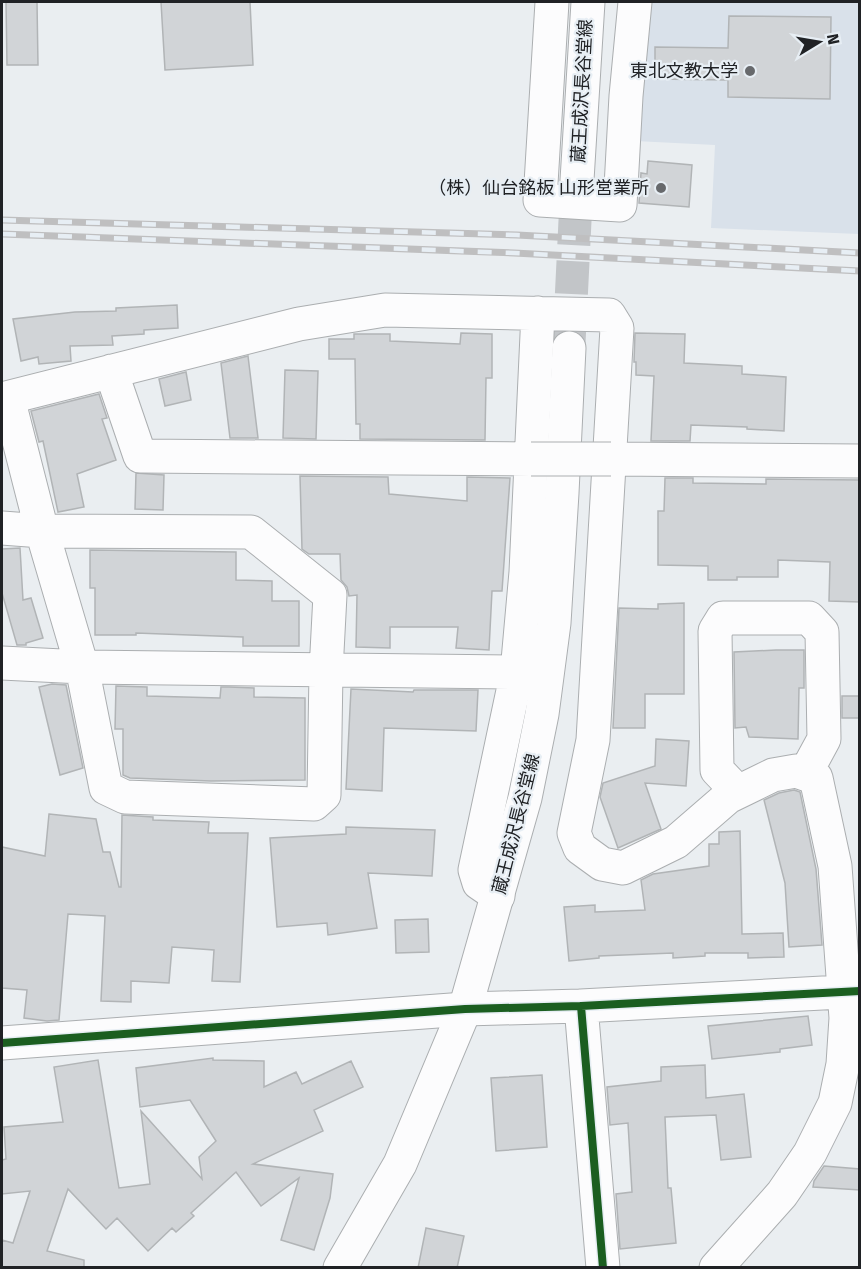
<svg xmlns="http://www.w3.org/2000/svg" width="861" height="1269" font-family="'Fira Sans','Noto Sans JP',sans-serif">
	<style>
		.built { fill: #d9e1ea }
		.building { fill: #d1d4d7; stroke: #b1b4b6; stroke-width: 1.5 }
		.lines { fill: none; stroke-linecap: round; stroke-linejoin: round }
		.major-tunnel { stroke: #c2c5c8; stroke-width: 33; stroke-dasharray: 33 16; stroke-linecap: butt }
		.minor-casing { stroke: #abaeb0; stroke-width: 35 }
		.major-casing { stroke: #abaeb0; stroke-width: 35 }
		.minor { stroke: #fcfcfd; stroke-width: 33 }
		.major { stroke: #fcfcfd; stroke-width: 33 }
		.rail-casing { stroke: #bfbfc0; stroke-width: 7 }
		.rail { stroke: #e7eef4; stroke-width: 4.5; stroke-dasharray: 14; stroke-linecap: butt }
		.minor-bridge-casing { stroke: #abaeb0; stroke-width: 35; stroke-linecap: butt }
		.minor-bridge { stroke: #fcfcfd; stroke-width: 33 }
		.cycleway-casing { stroke: #e7eef4; stroke-width: 11 }
		.cycleway { stroke: #1b5e20; stroke-width: 8 }
		.poi-dot { fill: #67696c; stroke: #e7eef4; stroke-width: 2 }
		.labels { text-anchor: middle; dominant-baseline: central; stroke-width: 4.5; stroke-linejoin: round; paint-order: stroke }
		.poi-label { font-size: 18px; fill: #202225; stroke: #e7eef4; text-anchor: end }
		.street-label { font-size: 18px; fill: #202225; stroke: #e7eef4 }
	</style>
	<rect width="100%" height="100%" fill="#eaeef1"/>
	<path class="built" d="M645,2H859V234L711,228L715,145L635,141Z"/>
	<path class="building" d="M6,2H37L38,65H7Z
		M161,2H250L253,65L165,70Z
		M729,16L831,17L830,99L728,97V80L655,79V47L728,48Z
		M648,161L692,165L689,207L639,203L641,173L647,174Z
		M177,305L178,328L144,330V334L112,336L113,345L70,346L71,361L39,364L38,357L21,361L13,319L75,312L116,311V308Z
		M461,333L492,334V378H486L485,440L360,439V424H356L355,359H329V339H354V334H390V341L460,344Z
		M635,333L685,334L684,363L742,366V374L786,377L784,431L747,429V427L691,425L690,441H651L654,376L636,375V362H634Z
		M248,356L258,438H230L221,363Z
		M285,370L318,371L316,439L283,438Z
		M186,372L191,400L165,406L159,379Z
		M99,394L107,418L102,419L116,460L77,474L84,507L58,512L43,441L39,442L31,411Z
		M136,473L164,475L163,510L135,509Z
		M300,476L388,477L389,494L467,501V477L510,478L502,591H492L489,650L456,648L458,627H390V648L356,647L357,595L349,596L347,587L341,580L340,554H309L302,549Z
		M665,478H693V483L766,484V479L860,480V602L829,601L830,562L778,560V577H737V580H708V566L658,565V511H664Z
		M20,548L23,600L31,598L43,638L26,643V645H17L2,593V549Z
		M90,550L236,552V580L272,581V601H299V646H243V637L136,633V635H95V588H90Z
		M684,603V694H645V728H613L619,608L658,609V604Z
		M776,650H804V688H799L798,739L749,737L746,727L735,728L734,652Z
		M52,684L66,685L83,768L60,775L39,687Z
		M116,686L147,687V696L220,698L221,687H229L254,688V697L305,698V780L211,781L130,778L123,775V729H115Z
		M351,689L413,692L414,690H478L476,731L384,728L382,791L346,789Z
		M842,696H860V718H842Z
		M656,739L689,741L686,786L645,783L661,829L618,848L600,797L603,783L655,766Z
		M794,790L800,792L816,869L822,945L789,947L785,883L764,800L779,793Z
		M49,814L96,819L103,852H110L119,887H121L122,815L153,817V820L209,822L208,833H248L240,982L212,981L214,950L172,947L169,983L131,981V1002L101,1001L105,916L68,914L59,1020L47,1021L24,1018L27,990L2,988V847L45,856Z
		M346,827L435,830L432,876L368,873L377,928L328,935L327,923L277,927L270,838L346,834Z
		M740,831L742,934L783,933L784,957L748,958V953H705V956L673,958V953L599,956V958L569,961L564,907L595,905V912L645,910L641,880L653,874L709,866V844H719V832Z
		M428,919L429,952L396,953L395,920Z
		M808,1016L812,1045L780,1049V1052L712,1059L708,1026Z
		M213,1058V1060L264,1061V1087L296,1072L302,1084L351,1061L363,1087L314,1110L323,1131L253,1164L333,1174L330,1198L314,1250L281,1240L299,1178L261,1206L236,1172L191,1213L194,1216L176,1232L172,1228L148,1251L117,1218L106,1229L68,1189L47,1251L84,1260V1268H2V1240L13,1243L30,1191L2,1194V1160L6,1159L4,1127L63,1122L54,1067L98,1060L119,1188L150,1184L141,1111L202,1179L199,1157L216,1141L190,1100L140,1107L136,1068Z
		M705,1065L706,1098L744,1094L751,1157L721,1160L716,1115L665,1117L668,1188H671L676,1243L620,1249L616,1194L632,1192L628,1123L610,1125L607,1087L661,1081V1067Z
		M542,1075L547,1147L496,1151L491,1078Z
		M824,1166L860,1169V1190L813,1187L814,1181Z
		M426,1228L464,1236L457,1268H418Z"/>
	<g class="lines">
		<path class="major-tunnel" d="M569,343L577,180"/>
		<g class="minor-casing">
			<path id="minor" d="M552,2L540,200L620,205L626,96L635,2
				M111,371L140,456L531,459
				M2,399L299,324L385,310L609,315L617,328L593,740L574,833L580,848L602,864L623,868L676,842L728,797L773,775L796,771L816,778L835,866L846,1018L843,1064L835,1103L810,1153L782,1194L716,1268
				M611,459L860,461
				M2,528L42,531L251,532L330,595L326,671L324,795L314,804L125,797L106,788L82,667L42,531L8,398
				M2,663L82,667L517,672
				M738,792L717,770L715,631L723,618H809L822,632L824,739L805,774
				M498,896L479,883L475,870L517,672L526,572L538,313
				M581,1006L603,1268
				M2,1043L465,1009L581,1006L860,991"/>
		</g>
		<g class="major-casing">
			<path id="major" d="M577,180L588,2
				M340,1268L400,1164L465,1009L525,798L542,714L554,623L562,493L569,348"/>
		</g>
		<use href="#minor" class="minor"/>
		<use href="#major" class="major"/>
		<g class="rail-casing">
			<path id="rail" d="M2,220L517,235L860,253
				M2,234L514,253L860,271"/>
		</g>
		<use href="#rail" class="rail"/>
		<g class="minor-bridge-casing">
			<path id="minor-bridge" d="M531,459H611"/>
		</g>
		<use href="#minor-bridge" class="minor-bridge"/>
		<g class="cycleway-casing">
			<path id="cycleway" d="M581,1006L603,1268
				M2,1043L465,1009L581,1006L860,991"/>
		</g>
		<use href="#cycleway" class="cycleway"/>
	</g>
	<g class="poi-dot">
		<circle cx="750" cy="71" r="6"/>
		<circle cx="661" cy="188" r="6"/>
	</g>
	<g class="labels">
		<g class="poi-label">
			<text x="738" y="71">東北文教大学</text>
			<text x="649" y="188">（株）仙台銘板 山形営業所</text>
		</g>
		<g class="street-label">
			<text transform="translate(582 91) rotate(-87)">蔵王成沢長谷堂線</text>
			<text transform="translate(516 824) rotate(-76)">蔵王成沢長谷堂線</text>
		</g>
	</g>
	<rect width="861" height="1269" fill="none" stroke="#202225" stroke-width="6"/>
	<g transform="translate(819 42) rotate(79)" stroke="#e7eef4" stroke-width="4.5" paint-order="stroke">
	<path d="M0-4.5L10 22L0 15L-10 22Z" fill="#202225"/>
	<text y="-9" font-size="16" font-weight="bold" text-anchor="middle" fill="#202225">N</text>
	</g>
</svg>
